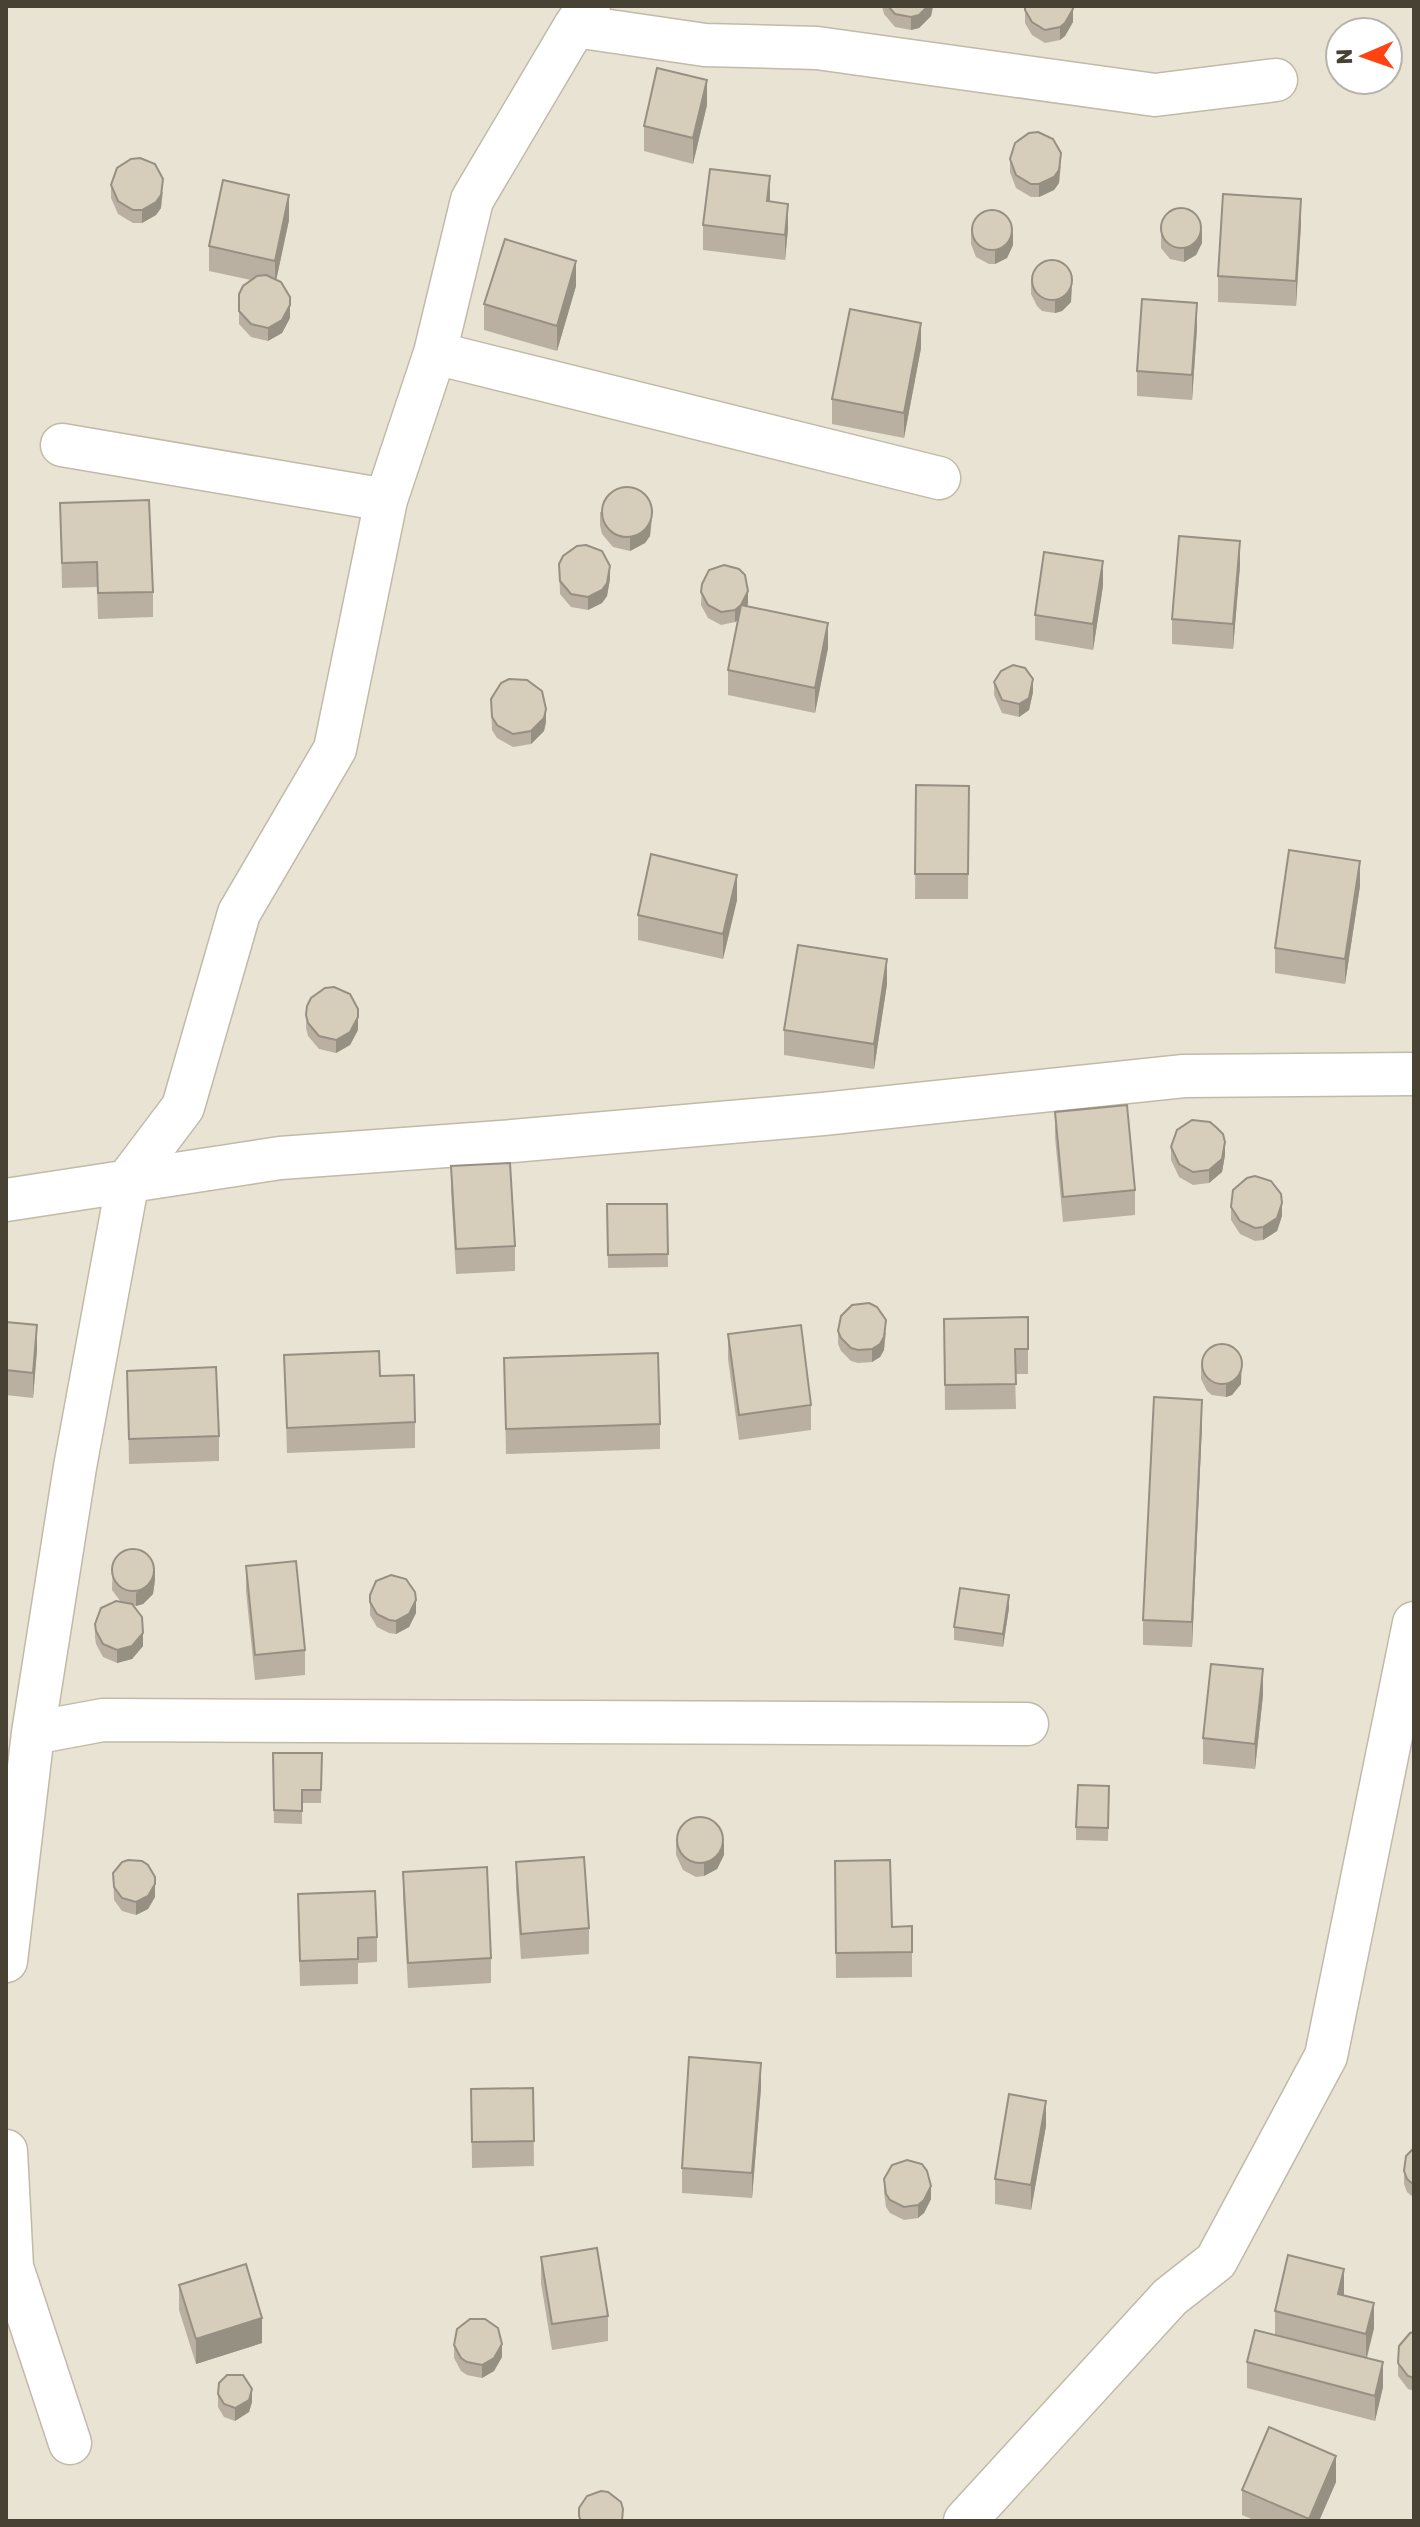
<svg xmlns="http://www.w3.org/2000/svg" width="1420" height="2527" font-family="Rubik,sans-serif">
	<style>
		.residential { fill: #e9e3d4; fill-rule: evenodd }
		.lines { fill: none; stroke-linecap: round; stroke-linejoin: round }
		.street-casing { stroke: #c1baa8; stroke-width: 45 }
		.street { stroke: #fff; stroke-width: 42 }
		.wall { fill: #b9b0a1 }
		.shaded-wall { fill: #969083 }
		.building { fill: #d7cdbb; stroke: #969083; stroke-width: 2 }
	</style>
	<rect width="100%" height="100%" fill="#f4f1e7"/>
	<path class="residential" d="M6,6H1414V2521H6ZM1340,32H1388V80H1340Z"/>
	<g class="lines">
		<g class="street-casing">
			<path id="street" d="M575,26L705,45L817,48L1155,95L1276,80
				M435,353L939,478
				M62,445L386,500
				M6,1200L280,1158L501,1142L823,1114L1184,1076L1414,1074
				M33,1733L103,1720L1027,1724
				M6,1961L33,1733L75,1467L128,1180L183,1107L239,913L335,749L386,500L435,353L472,200L575,26L589,6
				M6,2151L12,2267L70,2443
				M965,2521L1170,2297L1216,2261L1326,2056L1414,1623"/>
		</g>
		<use href="#street" class="street"/>
	</g>
	<path class="wall" d="M882,6H933L931,16L919,28L911,30L895,27L884,14Z
		M1025,6L1073,22L1065,36L1060,40L1045,43L1032,35L1025,23Z
		M707,105L693,164L644,151V126Z
		M1010,159L1061,166L1059,183L1054,190L1039,197H1031L1016,188L1010,172Z
		M111,185L163,192L161,208L156,215L142,223H133L118,214L111,198Z
		M770,201L788,229L785,260L703,250V225Z
		M289,220L276,280L290,318L282,333L268,341L251,337L239,324V294L251,280L209,271V246Z
		M1161,222L1202,243L1196,255L1184,262L1170,259L1161,248Z
		M1301,224L1296,306L1218,302V276Z
		M971,232L1013,245L1007,258L995,264H989L976,257L971,244Z
		M1031,281L1072,288L1071,302L1062,311L1055,313L1042,311L1037,306L1031,294Z
		M576,286L557,351L484,330V304Z
		M1197,328L1192,400L1137,396V371Z
		M921,348L904,438L832,424V399Z
		M60,503L153,592V617L98,619L97,587L62,588Z
		M600,512L652,520L650,536L645,543L630,551L613,547L602,534L600,525Z
		M559,564L610,579L607,596L602,603L588,610L571,607L560,594Z
		M1240,566L1233,649L1172,644V619Z
		M702,584L748,604L747,606L828,648L815,713L728,695V670L738,621L735,622L721,625L708,618L701,605Z
		M1103,586L1093,650L1035,640V615Z
		M994,682L1033,692L1029,710L1019,717L1002,713L994,695Z
		M491,699L546,722L544,731L531,744L513,747L497,738L492,730Z
		M916,785L969,786L968,899H915Z
		M1360,886L1345,984L1275,973V948Z
		M737,900L723,959L638,940V915Z
		M887,984L874,1069L784,1055V1030Z
		M307,1006L358,1030L350,1045L336,1053L319,1049L308,1036L306,1028Z
		M1055,1112L1135,1190V1215L1063,1222L1055,1137Z
		M1171,1147L1225,1155L1222,1172L1209,1183L1193,1185L1179,1177L1171,1160Z
		M451,1166L515,1246V1271L456,1274L451,1191Z
		M607,1204H667L668,1267L608,1268Z
		M1231,1207L1282,1216L1277,1231L1263,1240L1255,1241L1240,1234L1231,1220Z
		M1028,1317V1374H1015L1016,1409L945,1410L944,1319Z
		M6,1322L37,1350L33,1398L6,1395Z
		M838,1331L886,1333L884,1350L880,1357L872,1362L858,1363L851,1361L841,1351L838,1344Z
		M728,1334L811,1405V1430L739,1440L728,1359Z
		M284,1355L380,1376L415,1422V1448L287,1453Z
		M504,1358L660,1424V1449L506,1454Z
		M1201,1366L1241,1384L1232,1395L1226,1397L1212,1395L1207,1391L1201,1379Z
		M127,1371L219,1436V1461L129,1464Z
		M1202,1425L1192,1647L1143,1645V1620Z
		M113,1563L155,1580L153,1594L143,1604L136,1606L132,1605L143,1646L132,1659L117,1663L103,1657L96,1644L95,1637V1624L121,1602L112,1590Z
		M246,1566L305,1650V1675L255,1680L246,1591Z
		M370,1595L416,1613L409,1627L396,1634L389,1633L377,1627L370,1615Z
		M1009,1608L1003,1647L954,1640V1627Z
		M1263,1695L1255,1769L1203,1764V1738Z
		M273,1753H322L321,1803H302V1824L274,1823Z
		M1109,1786L1108,1841L1076,1840V1827Z
		M676,1842L724,1855L717,1869L704,1876L696,1877L683,1870L676,1855Z
		M835,1861L912,1952V1977L836,1978Z
		M516,1862L589,1928V1954L521,1959L516,1888Z
		M403,1872L491,1958V1983L408,1988L403,1897Z
		M113,1873L155,1897L148,1909L136,1915L122,1911L114,1900Z
		M298,1894L377,1937V1962L358,1963V1984L300,1986Z
		M533,2088L534,2166L472,2168L471,2089Z
		M761,2088L752,2198L682,2193V2168Z
		M1046,2126L1031,2210L995,2204V2179Z
		M1414,2148V2198L1407,2192L1404,2184V2171Z
		M884,2179L931,2199L924,2213L918,2218L904,2220L890,2213L886,2207L884,2192Z
		M541,2257L608,2316V2341L552,2350L541,2283Z
		M179,2285L262,2343L196,2364L179,2310Z
		M1344,2296L1374,2328L1367,2358L1383,2387L1375,2421L1247,2388V2362L1275,2334V2311Z
		M1414,2332V2391L1408,2389L1398,2376V2363Z
		M454,2345L502,2357L494,2371L482,2378L467,2375L461,2371L454,2358Z
		M218,2394L252,2402L249,2412L235,2421L224,2417L218,2407Z
		M1336,2482L1319,2521H1256L1242,2515V2490Z"/>
	<path class="shaded-wall" d="M928,6H933L931,16L919,28L911,30V17Z
		M1073,9V22L1065,36L1060,40V27Z
		M707,80V105L693,164V138Z
		M1061,153L1059,183L1054,190L1039,197V184Z
		M770,176V201H767Z
		M163,179L161,208L156,215L142,223V210Z
		M289,195V220L275,286V261Z
		M1301,199V224L1296,306V281Z
		M788,204V229L785,260V235Z
		M1202,230V243L1196,255L1184,262V249Z
		M1013,232V245L1007,258L995,264V251Z
		M576,261V286L557,351V326Z
		M1072,275L1071,302L1062,311L1055,313V300Z
		M1197,303V328L1192,400V375Z
		M290,305V318L282,333L268,341V328Z
		M921,323V348L904,438V413Z
		M652,507L650,536L645,543L630,551V538Z
		M1240,541V566L1233,649V624Z
		M1103,561V586L1093,650V624Z
		M610,566V579L607,596L602,603L588,610V597Z
		M748,591V604L741,618L735,622V610Z
		M828,623V648L815,713V688Z
		M1033,679V692L1029,710L1019,717V704Z
		M546,709V722L544,731L531,744V731Z
		M1360,861V886L1345,984V959Z
		M737,875V900L723,959V934Z
		M887,959V984L874,1069V1044Z
		M358,1017V1030L350,1045L336,1053V1040Z
		M1225,1142V1155L1222,1172L1209,1183V1170Z
		M1282,1203V1216L1277,1231L1263,1240V1227Z
		M886,1320L884,1350L880,1357L872,1362V1349Z
		M37,1325V1350L33,1398V1373Z
		M1242,1358L1241,1384L1232,1395L1226,1397V1384Z
		M1202,1400V1425L1192,1647V1622Z
		M155,1567V1580L153,1594L143,1604L136,1606V1593Z
		M1009,1595V1608L1003,1647V1634Z
		M416,1600V1613L409,1627L396,1634V1621Z
		M143,1633V1646L132,1659L117,1663V1650Z
		M1263,1669V1695L1255,1769V1744Z
		M724,1842V1855L717,1869L704,1876V1863Z
		M155,1884V1897L148,1909L136,1915V1902Z
		M761,2063V2088L752,2198V2173Z
		M1046,2101V2126L1031,2210V2185Z
		M931,2186V2199L924,2213L918,2218V2205Z
		M1344,2269V2295L1338,2319V2294Z
		M1374,2303V2328L1366,2360V2334Z
		M262,2318V2343L196,2364V2339Z
		M502,2344V2357L494,2371L482,2378V2365Z
		M1383,2362V2387L1375,2421V2396Z
		M252,2389V2402L249,2412L235,2421V2408Z
		M1336,2456V2482L1319,2521H1309Z"/>
	<path class="building" d="M888,6H928L919,15L911,17L895,14Z
		M1025,6H1072L1073,9L1065,23L1060,27L1045,30L1032,22L1025,10Z
		M657,68L707,80L693,138L644,126Z
		M1038,132L1053,139L1061,153L1059,170L1054,177L1039,184H1031L1016,175L1010,159L1015,143L1029,133Z
		M140,158L155,164L163,179L161,195L156,202L142,210H133L118,201L111,185L117,168L131,159Z
		M710,169L770,176L767,201L788,204L785,235L703,225Z
		M223,180L289,195L275,261L209,246Z
		M1223,194L1301,199L1296,281L1218,276Z
		M1161 228a20 20 0 1 1 40 0a20 20 0 1 1-40 0Z
		M972 230a20 20 0 1 1 40 0a20 20 0 1 1-40 0Z
		M505,239L576,261L557,326L484,304Z
		M1032 280a20 20 0 1 1 40 0a20 20 0 1 1-40 0Z
		M266,275L281,282L290,297V305L282,320L268,328L251,324L239,311V294L243,286L257,276Z
		M1142,299L1197,303L1192,375L1137,371Z
		M850,309L921,323L904,413L832,399Z
		M602 512a25 25 0 1 1 50 0a25 25 0 1 1-50 0Z
		M149,500L153,592L98,593L97,562L62,563L60,503Z
		M1179,536L1240,541L1233,624L1172,619Z
		M586,545L602,551L610,566L607,583L602,590L588,597L571,594L560,581L559,564L563,556L577,546Z
		M1044,552L1103,561L1093,624L1035,615Z
		M724,565L739,569L745,575L748,591L741,605L735,610L721,612L708,605L701,592L702,584L709,570Z
		M741,605L828,623L815,688L728,670Z
		M1013,665L1025,668L1033,679L1029,698L1019,704L1002,700L994,682L1001,671Z
		M509,679L527,680L542,691L546,709L544,718L531,731L513,734L497,725L492,717L491,699L501,683Z
		M916,785L969,786L968,874H915Z
		M1289,850L1360,861L1345,959L1275,948Z
		M651,854L737,875L723,934L638,915Z
		M798,945L887,959L874,1044L784,1030Z
		M334,987L350,994L358,1009V1017L350,1032L336,1040L319,1036L308,1023L306,1015L307,1006L311,998L325,988Z
		M1127,1105L1135,1190L1063,1197L1055,1112Z
		M1192,1120L1210,1122L1217,1128L1223,1134L1225,1142L1222,1159L1209,1170L1193,1172L1179,1164L1171,1147L1177,1130Z
		M510,1163L515,1246L456,1249L451,1166Z
		M1255,1176L1271,1181L1281,1194L1282,1203L1277,1218L1263,1227L1255,1228L1240,1221L1231,1207L1233,1190L1247,1178Z
		M607,1204H667L668,1254L608,1255Z
		M869,1303L877,1307L886,1320L884,1337L880,1344L872,1349L858,1350L851,1348L841,1338L838,1331L841,1316L852,1305Z
		M1028,1317V1349H1015L1016,1384L945,1385L944,1319Z
		M6,1322L37,1325L33,1373L6,1370Z
		M801,1325L811,1405L739,1415L728,1334Z
		M1202 1364a20 20 0 1 1 40 0a20 20 0 1 1-40 0Z
		M379,1351L380,1376L414,1375L415,1422L287,1428L284,1355Z
		M658,1353L660,1424L506,1429L504,1358Z
		M216,1367L219,1436L129,1439L127,1371Z
		M1154,1397L1202,1400L1192,1622L1143,1620Z
		M112 1570a21 21 0 1 1 42 0a21 21 0 1 1-42 0Z
		M296,1561L305,1650L255,1655L246,1566Z
		M391,1575L406,1579L415,1592L416,1600L409,1614L396,1621L389,1620L377,1614L370,1602V1595L376,1581Z
		M960,1588L1009,1595L1003,1634L954,1627Z
		M116,1601L132,1604L142,1617L143,1633L132,1646L117,1650L103,1644L96,1631L95,1624L101,1608Z
		M1211,1664L1263,1669L1255,1744L1203,1738Z
		M273,1753H322L321,1790H302V1811L274,1810Z
		M1078,1785L1109,1786L1108,1828L1076,1827Z
		M677 1840a23 23 0 1 1 46 0a23 23 0 1 1-46 0Z
		M584,1857L589,1928L521,1934L516,1862Z
		M128,1860L142,1861L148,1865L155,1877V1884L148,1896L136,1902L122,1898L114,1887L113,1873L122,1862Z
		M890,1860L892,1927L912,1926V1952L836,1953L835,1861Z
		M487,1867L491,1958L408,1963L403,1872Z
		M375,1891L377,1937L358,1938V1959L300,1961L298,1894Z
		M689,2057L761,2063L752,2173L682,2168Z
		M533,2088L534,2141L472,2142L471,2089Z
		M1009,2094L1046,2101L1031,2185L995,2179Z
		M1414,2148V2185L1407,2179L1404,2171L1406,2156Z
		M907,2160L922,2164L927,2171L931,2186L924,2200L918,2205L904,2207L890,2200L886,2194L884,2179L892,2165Z
		M597,2248L608,2316L552,2324L541,2257Z
		M1288,2255L1344,2269L1338,2294L1374,2303L1366,2334L1275,2311Z
		M246,2264L262,2318L196,2339L179,2285Z
		M470,2319H485L498,2328L502,2344L494,2358L482,2365L467,2362L461,2358L454,2345L457,2329Z
		M1255,2330L1383,2362L1375,2396L1247,2362Z
		M1414,2332V2378L1408,2376L1398,2363L1399,2346L1410,2333Z
		M227,2375H243L252,2389L249,2400L235,2408L224,2404L218,2394L219,2383Z
		M1269,2427L1336,2456L1309,2519L1242,2490Z
		M601,2491L608,2492L621,2502L623,2509L622,2521H581L579,2516V2508L587,2496Z"/>
	<rect width="1420" height="2527" fill="none" stroke="#484235" stroke-width="16"/>
	<g transform="translate(1364 56) rotate(268)"><circle r="38" fill="#ffffff" stroke="#b6b3ae" stroke-width="2"/>
	<path d="M0-6L14 30L0 20L-14 30Z" fill="#ff4313"/>
	<text y="-12" font-size="22" font-weight="bold" text-anchor="middle" fill="#484235">N</text>
	</g>
</svg>
